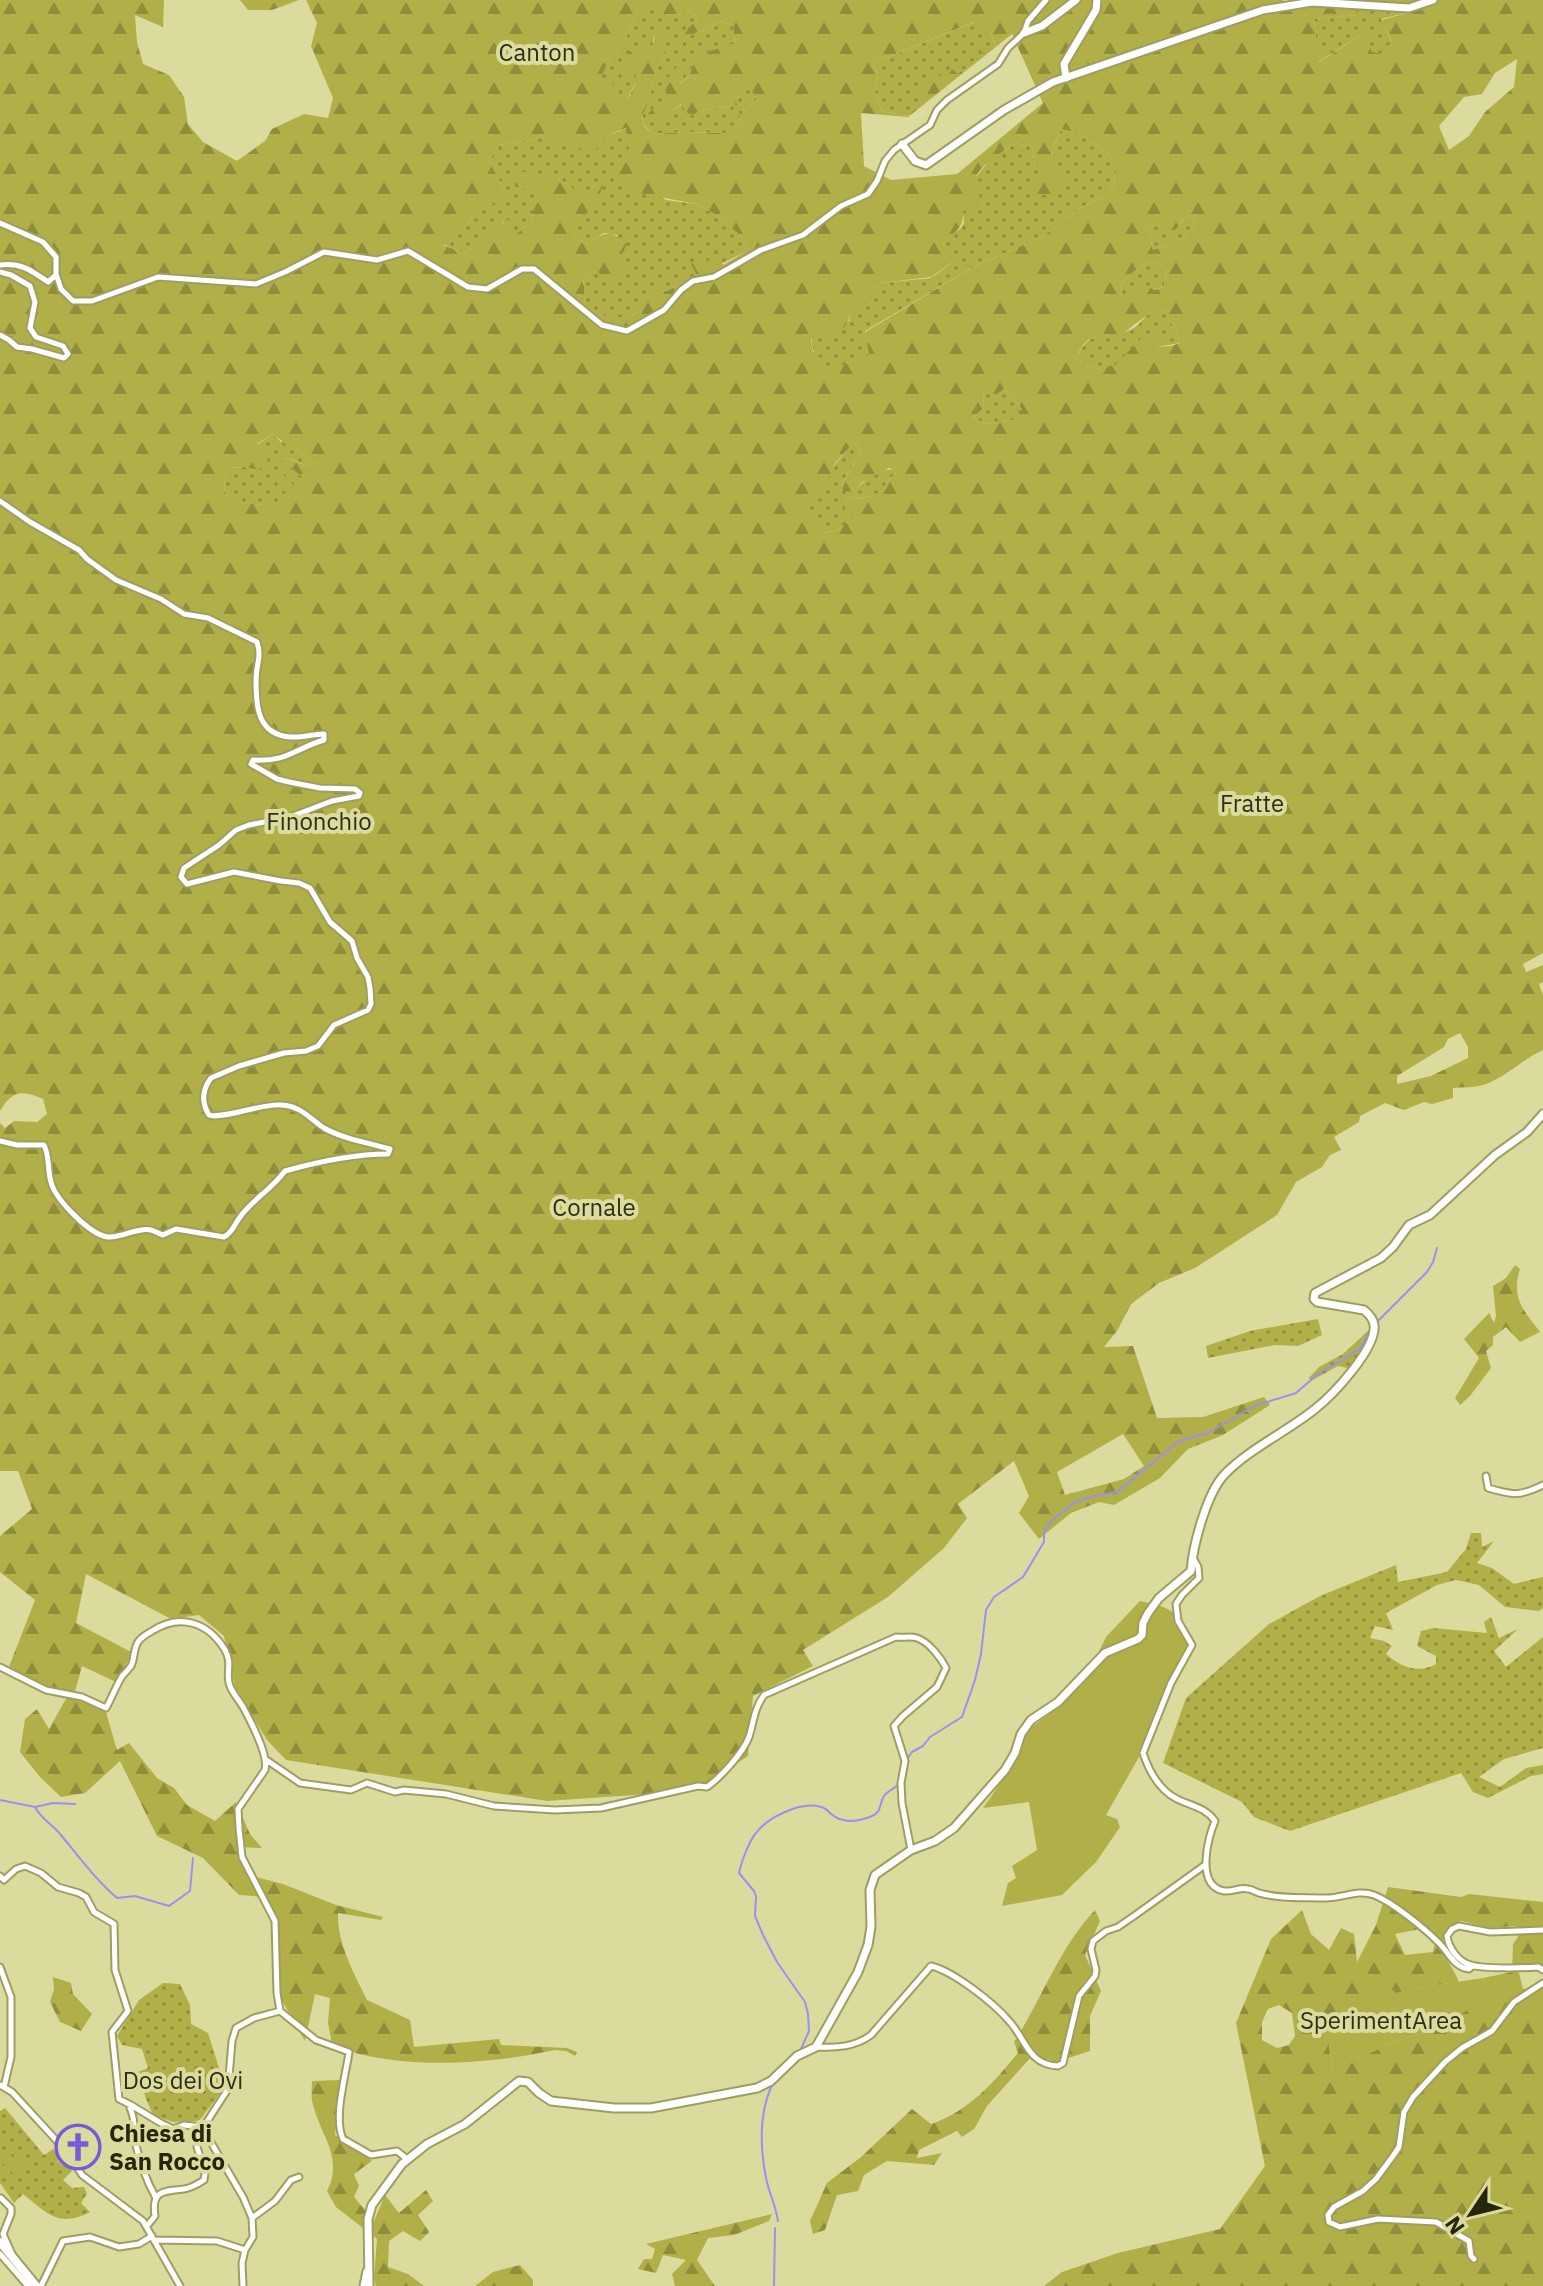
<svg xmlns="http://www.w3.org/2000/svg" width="1543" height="2286" font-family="'IBM Plex Sans',sans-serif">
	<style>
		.grass { fill: url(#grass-dots) }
		.forest { fill: url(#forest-firs); fill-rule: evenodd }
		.garden { fill: #b1af48 }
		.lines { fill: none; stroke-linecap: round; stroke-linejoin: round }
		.stream { stroke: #9c8ff2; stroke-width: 2 }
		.street-casing { stroke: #9e9e62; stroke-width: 9 }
		.secondary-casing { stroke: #9e9e62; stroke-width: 11 }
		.primary-casing { stroke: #9e9e62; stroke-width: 12 }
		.street { stroke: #fff; stroke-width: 5 }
		.secondary { stroke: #fff; stroke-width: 7 }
		.primary { stroke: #fff; stroke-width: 8 }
		.labels { text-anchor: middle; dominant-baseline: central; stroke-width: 8; stroke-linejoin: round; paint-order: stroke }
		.park-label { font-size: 24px; fill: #2e2e19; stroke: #dbdb9d }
		.poi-label { font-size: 24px; font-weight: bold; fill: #26260d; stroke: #dbdb9d; text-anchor: start }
	</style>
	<defs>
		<pattern id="grass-dots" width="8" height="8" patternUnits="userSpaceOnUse" patternTransform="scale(2)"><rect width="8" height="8" fill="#b1af48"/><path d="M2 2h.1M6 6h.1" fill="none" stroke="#908e3a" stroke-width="1.8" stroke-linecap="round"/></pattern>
		<pattern id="forest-firs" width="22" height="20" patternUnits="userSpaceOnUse" patternTransform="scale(2)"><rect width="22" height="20" fill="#b1af48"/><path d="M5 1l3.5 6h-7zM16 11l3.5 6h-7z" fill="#908e3a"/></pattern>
	</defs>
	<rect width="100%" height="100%" fill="#dbdb9d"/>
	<path class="grass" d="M1352,0H1427L1431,7L1381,19L1392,42L1382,54L1372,53L1364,33L1318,62L1314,19L1357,15Z
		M645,7C666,14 671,19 692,10L698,19L688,29L679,49L687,37L722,21L733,26L735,44L702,54L693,65L689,76L678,85L668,99L659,121L682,104L690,115L700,111L737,105L739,94L749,86L757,99L748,107L739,111L741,122L729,133L685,132L653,134L644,125L642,114C654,97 651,73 665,55L654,35L652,50L626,79L636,69V82L628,97L598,82L608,62L625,41L633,19Z
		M975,22L989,30L995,44L908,116L882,111L875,93L878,76L873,63Z
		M627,128L630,152L618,162L666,200L696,204L713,213L741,236L747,251L667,291L653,290L647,301L631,317H607L584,308L585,296L583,277L596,271L618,235L604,233L586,244L574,236L579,222L591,207L604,181L593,186L587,198L558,179L516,187L538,191L531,222L516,234H502L504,221L492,234L465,253L442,244L461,233L475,213L504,189L489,161L499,145L542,138L579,147Z
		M1061,129L1078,133L1109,154L1116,169L1114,184L1109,194L1080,208L1042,237L973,267L865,331L869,355L859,363L822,370C802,332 812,329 849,321L850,312L881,283L931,278L952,263L943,245L949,236L960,229L964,223L963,211L974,179L991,159L1016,143L1032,147L1035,165L1053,164V150Z
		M1190,215L1196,223L1184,238L1153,250L1148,229L1153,226L1167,227L1181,223L1185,217Z
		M1159,261L1166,274L1164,287L1122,297L1120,285C1134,271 1139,264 1159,261Z
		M1162,309L1176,330L1180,343L1157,347L1115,366L1096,369L1076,359C1091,325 1105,341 1130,330C1145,323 1142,313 1162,309Z
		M1004,389L1022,409L1014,420L986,424L973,417L983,409L984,391Z
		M273,434L281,442L296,441L300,453L309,458L319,467C302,468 295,457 281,458L306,480V490L298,489C275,510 250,508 225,494L224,478L229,468L244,467L258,470L257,445Z
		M855,443L861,449C857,463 847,472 841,486L854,492C864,479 882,466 899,470L886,483L884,490C873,495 863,502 851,497L845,503V512L853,517C845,528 834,532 821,533L815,519L805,512C822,488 832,462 855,443Z
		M1318,1319L1322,1335L1298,1346L1275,1345L1208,1358L1206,1346L1250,1331Z
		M1369,1330L1371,1333L1366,1348L1348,1368L1338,1366L1311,1381L1309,1378L1319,1367L1343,1354Z
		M1471,1533H1481L1482,1547L1494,1541L1477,1563L1492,1568L1514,1584L1543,1577V1608L1539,1611L1505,1607L1479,1585L1456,1580L1437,1585L1386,1613L1393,1630L1375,1626L1370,1638L1384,1641L1392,1646L1386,1654C1401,1667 1418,1674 1436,1664V1656L1417,1646L1421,1631L1433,1628L1487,1633L1484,1622L1491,1617L1499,1638L1518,1629L1494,1651L1506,1667L1543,1637V1748L1504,1759L1479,1777L1500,1787L1526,1768L1543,1765V1774L1531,1776L1488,1798L1473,1792L1461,1773L1290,1831L1254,1817L1242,1802L1163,1763L1186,1698L1269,1624L1320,1596L1396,1565L1398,1582L1447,1572L1466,1549Z
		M163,1983L180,1984L190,2005L191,2024L208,2033L225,2087L199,2121L173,2122L153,2115L146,2099L138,2072L148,2068L142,2049L122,2045L117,2036L139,2000Z
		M5,2108L44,2155L53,2149L59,2155L58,2161L62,2165L68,2166L72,2171L63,2180L72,2188L84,2187L87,2194L81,2203L90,2212C59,2228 48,2214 23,2194L14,2203L0,2183V2111Z"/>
	<path class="forest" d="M0,0H164L163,27L135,15L137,42L143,64L169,75L184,97L188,124L203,142L237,161L265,141L272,129L304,114L328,118L333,98L311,46L317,23L306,0H1283L1286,5L1298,0H1352L1358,15L1314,19L1319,62L1364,33L1372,52L1382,54L1392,41L1381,20L1430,7L1427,0H1543V953L1523,964L1526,972L1543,965V982L1539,984L1543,995V1050C1523,1059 1507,1076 1486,1084C1476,1088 1463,1087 1453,1088V1098L1432,1104L1424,1102L1404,1110L1385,1103L1360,1116L1359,1122L1334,1137L1341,1150L1330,1155L1322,1167L1296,1182L1277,1215L1195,1268L1159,1283L1131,1304L1117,1331L1104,1347L1133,1346L1157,1418L1203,1417L1264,1397L1270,1405L1223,1435L1188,1449L1160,1478L1114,1505L1099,1502L1071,1513L1039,1539L1019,1513L1029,1496L1014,1461L958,1504L967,1518L944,1548L888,1597L803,1650L813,1666L753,1696L748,1756L708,1783L649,1794L547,1801L286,1760L267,1740L235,1687L224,1636L199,1615L171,1619L86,1574L76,1623L133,1653L116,1682L82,1666L73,1699L105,1709L117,1750L129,1743L157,1778L174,1788L187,1805L215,1821L236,1802L250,1834L262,1848L238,1847L252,1876L283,1884L336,1905L383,1917L381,1920L338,1913C337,1944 354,1973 367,2000L410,2020L414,2047L499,2039L501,2045L567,2048L577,2052L575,2056L566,2051L555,2050C494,2063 429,2068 368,2056C356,2054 344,2049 332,2045L328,2023L330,1998L315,1994L305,2041L280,1997L277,1918L264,1897L239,1895L203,1858L157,1836L120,1761L85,1793L61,1797L40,1777L20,1752L25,1719L37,1709L49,1729L67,1697L7,1672L35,1600L0,1572V1536L32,1509L18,1471H0V1123L5,1128L14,1121L37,1122L47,1114L43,1099C21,1089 12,1091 0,1111ZM645,8C665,14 671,19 692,10L698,19L676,39L678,50L687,37L722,21L733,26L735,43L701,54L693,65L689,76L680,84L687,67L678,66L663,83L668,99L658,103L646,116L659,122L681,104L690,116L700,111L737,105L739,94L749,87L757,99L748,107L739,111L741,122L729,133L685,132L653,134L644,126L642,115C654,97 651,74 665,55L663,32L657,26L652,49L633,50L622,59L618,72L625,80L636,70V82L629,97L619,92L611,81H599L608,62L625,41L633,19ZM974,22L989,30L995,43L958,74L951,68L922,88L918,107L908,116L882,111L875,93L878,76L873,63ZM1012,34L1043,103L957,174L891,180L864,166L861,113L908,117ZM1517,59L1514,87L1485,112L1469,136L1449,150L1439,126L1464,97L1482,94L1495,73ZM626,128L630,152L618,162L613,179L628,191L696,204L713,213L741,236L747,251L723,265L715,252L707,262L698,258L691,264L697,275L667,291L653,289L646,301L631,317H607L584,308L585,296L583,277L596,271L609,280L622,273L621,256L627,244C610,228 604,233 586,244L574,236C582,215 600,201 604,180L593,186L586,197L558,179L519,171L511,181L516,187L537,192L531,222L516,234H504L515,217C497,223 482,242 465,253L443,245L461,233L475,213L499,203L504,189L489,161L499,145L542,138L578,147L591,154L613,133ZM1061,129L1078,133L1109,154L1116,170L1114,184L1109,194L1080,208L1042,237L973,267L865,332L869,355L859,362L822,369L820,357L813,352L811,340L823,327L826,334C841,332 848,328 850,312L881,283L931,277L953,262L943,245C953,230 964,232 963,211L983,201C980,196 974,189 974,184C973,169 1005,150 1016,143L1032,147L1035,165L1043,171L1033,185L1035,195H1052L1063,182C1049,157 1050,156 1061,129ZM1190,215L1196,223L1184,238L1153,250L1148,229L1153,226L1175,230L1185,217ZM1159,261L1166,274L1164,287L1154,290L1145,284L1122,296L1120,285C1134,271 1139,264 1159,261ZM1162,309L1176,330L1180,343L1171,346L1157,347L1158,335L1141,339L1115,365L1096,369L1076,359C1085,337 1092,334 1114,339C1130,330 1147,312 1162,309ZM1004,389L1022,409L1014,420L986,424L973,417L983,409L984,392L993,397ZM273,434L288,446L296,442L300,453L309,458L318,466C304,469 294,457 279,458L306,480V489H297L283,474L277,484L289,496C267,509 247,506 225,494L224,478L229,468L244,467L258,470L268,464L267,451L257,444ZM855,443L861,449C857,463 847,473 841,486L844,491L854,492L862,482L889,468L898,471L886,483L883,490C873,495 863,502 851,497L845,503V512L852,517C845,528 834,532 822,533V522L805,512L812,502L824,497C830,469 833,462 855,443ZM1460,1033L1468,1047V1058L1431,1076L1397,1084V1076L1444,1047L1448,1039ZM1123,1434L1144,1466L1124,1479L1065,1495L1057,1472Z
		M240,0H299L272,10H248Z
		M1515,1265L1520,1269C1511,1298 1523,1310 1540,1332L1520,1342L1506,1327L1493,1337V1345L1486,1351L1491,1368L1470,1396L1460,1405L1455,1398L1479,1358L1464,1339L1489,1313L1494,1323L1496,1316L1493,1286L1506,1278Z
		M1388,1887L1461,1897L1469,1894L1543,1902V1965H1517L1523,1989L1543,1987V2286H1044L1062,2272L1118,2253L1220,2229L1265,2166L1236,2023L1271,1939L1302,1910L1311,1934L1329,1950L1341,1928L1354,1934L1357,1962L1376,1925ZM1462,1921L1490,1928L1515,1926L1518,1937L1513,1944L1512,1972L1483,1978L1493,1996L1427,2031L1384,2046L1333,2072L1329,2045L1387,1985L1395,1994L1416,1988L1459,1982C1450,1960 1434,1949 1450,1925ZM1425,1928L1436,1937L1433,1952L1405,1955L1395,1934ZM1279,2005L1292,2013L1295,2036L1289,2045L1277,2048L1262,2040V2022L1268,2009Z
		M1095,1910L1100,1921L1085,1955L1101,1991L1090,2016V2051L1056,2062L1032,2056L987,2106L974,2129L962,2137L957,2131L919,2150L917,2158L942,2153L934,2165L887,2161L864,2175L858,2191L837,2195L825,2230L813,2234L810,2221L827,2183L861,2157L912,2109L931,2124C969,2111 993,2083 1018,2053L1014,2042C1042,1999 1059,1948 1095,1910Z
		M53,1977L71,1983L73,1994L92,2014L81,2031L60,2022L50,2002L54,1989Z
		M341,2080L335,2135L372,2161L354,2174L359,2186L354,2197L374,2221L385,2195L399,2213L426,2190L433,2201L418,2215L429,2232L420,2241L403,2231L389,2241L388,2267L408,2274L424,2286H376L374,2278L377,2239L336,2207L327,2191C345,2156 318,2133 312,2100C311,2094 312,2087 312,2081Z
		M772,2214L769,2221L734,2235L708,2238L697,2260L715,2286H675L672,2274L686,2260L663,2255L656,2273L638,2269L644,2259H652L655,2249L646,2244Z
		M520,2265L533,2280V2286H475L493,2272Z"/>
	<path class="garden" d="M1140,1601C1172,1608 1175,1609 1191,1640L1139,1757L1106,1815L1117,1819L1120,1827L1096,1862L1062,1895L1002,1906L1008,1883L1016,1878L1012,1866L1037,1850L1029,1802L983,1808L1012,1767L1029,1729L1048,1715L1083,1684L1106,1637Z
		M1483,1978L1494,1997L1427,2031L1384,2046L1333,2073L1329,2045L1322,2030L1387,1985L1396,1993L1416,1988Z
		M6,2152L23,2164V2168L19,2173H13L1,2162L0,2157Z"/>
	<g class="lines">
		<path class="stream" d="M1377,1322L1427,1272L1433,1262L1437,1248
			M907,1759L912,1752L923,1746L930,1737L962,1717L975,1680L981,1654L986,1610L994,1597L1023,1577L1044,1542V1532L1050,1522L1075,1502L1094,1496L1117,1492L1179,1441L1208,1433L1254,1406L1296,1393L1318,1374L1360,1349L1368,1333
			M0,1800L35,1807L53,1803L75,1804
			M35,1807C42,1820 52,1824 61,1835C79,1857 96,1880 117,1898L135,1896L169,1906L190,1891L193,1858
			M801,2049L809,2031L808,2014L805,2002L777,1962L763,1935L755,1916L756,1896L754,1891L739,1873C741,1863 749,1841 756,1833C768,1817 801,1801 821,1807C826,1808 828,1811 831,1814C843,1824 858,1822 872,1816C882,1812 879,1804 884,1796C887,1791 894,1789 898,1785
			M772,2085C759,2113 760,2147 766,2178C769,2193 776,2206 778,2221
			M774,2286L775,2228"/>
		<g class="street-casing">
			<path id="street" d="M0,223L43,242L56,257V274L61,289L73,301H92L158,277L256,284L285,272L324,252L377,260L408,251L468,287L487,289L522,269H534L602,325L627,331L664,310L681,290L693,281L714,277L761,250L803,235L841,206L868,194L877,181L885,161L894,150L930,125L937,110L947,100L998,64L1008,48L1024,33L1028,21L1046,0
				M0,265C21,262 32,271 48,282L56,275
				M0,272L11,275L30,286L35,302L30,328L36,337L63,346L68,354L64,358L32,349L17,347L9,340L0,335
				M0,501L30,522L79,550L87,559L116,580L161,599L184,614L208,618L257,642C262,658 256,664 256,680C256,706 257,735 291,737C302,738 313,734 324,734V740C294,749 288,762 253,760L251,764L277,779L289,782L320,788L355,789L360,793L359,796L332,801L290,817L249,825L236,830L219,845L184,868L181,877L187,884L234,872L281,881L299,883L310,888L330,922L352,941L357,958L368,977L370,988L371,1004L368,1010L334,1025L318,1046L306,1051L284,1053L239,1066L211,1078C202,1090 201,1102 209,1115C221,1120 263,1103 281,1105C301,1106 309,1118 324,1128C343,1139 369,1143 390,1149L388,1154C354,1154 317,1162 285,1171C271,1190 253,1199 240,1217C234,1225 233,1232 224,1237L176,1229L163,1235C159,1234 155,1231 151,1230C138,1227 122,1238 108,1237C90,1235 55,1199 51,1182C47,1169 50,1157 44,1145H17L0,1141
				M1486,1476L1488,1488C1512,1495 1519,1497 1543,1485
				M1193,1558L1198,1567L1199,1578L1182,1595L1176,1604L1178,1621L1192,1645L1171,1683L1143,1753C1149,1771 1159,1790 1177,1799C1191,1806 1205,1807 1215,1821C1208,1837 1195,1886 1224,1891C1232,1892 1240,1887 1248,1889C1252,1889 1255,1892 1259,1893C1280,1899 1304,1897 1326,1898C1343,1898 1358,1889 1374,1895C1392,1902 1424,1928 1438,1942C1449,1952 1453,1967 1469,1969L1472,1966
				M0,1667L46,1690L82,1697L106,1708C112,1698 116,1685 123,1675C124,1675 130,1667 131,1666C135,1658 133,1650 138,1642C141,1637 147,1634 152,1631C180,1613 208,1622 225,1650C233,1664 225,1675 230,1686C233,1694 239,1700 243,1707C251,1722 269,1755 265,1770L238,1809L239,1828L242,1857L275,1921L277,1993L280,2011L254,2018L236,2028L232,2041L228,2089L197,2137V2147L205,2173L204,2180C198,2184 191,2188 184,2189C164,2191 151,2190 155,2216L147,2226
				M265,1759L300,1783L351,1790L367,1783L395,1792L404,1790L446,1794L494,1806L555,1810L601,1808L698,1786L707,1787C720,1778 743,1753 749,1737C754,1721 754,1709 764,1695L896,1637C903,1638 911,1636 917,1638C929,1642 941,1658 946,1668L937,1687L903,1716L894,1726L905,1761L901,1783L902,1803L911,1850
				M0,1876L4,1880L16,1869L25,1866L41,1873L58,1887L79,1893L86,1897L94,1912L114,1924L115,1970L128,2011L112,2032L119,2099L131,2105
				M1543,1930L1490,1932L1459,1926L1452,1929L1447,1936C1449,1949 1459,1962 1471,1965C1484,1969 1523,1968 1538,1967L1543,1970
				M0,1967L11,1997V2057L4,2087
				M280,2011L316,2040L349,2052C346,2075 333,2118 343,2139L371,2155L397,2151L407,2159
				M816,2047C836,2048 855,2047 871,2035L931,1966C953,1971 994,2003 1009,2021C1026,2039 1028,2065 1058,2066L1063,2063L1079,1996L1095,1976L1096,1970L1091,1949L1093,1941L1106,1931L1118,1927L1134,1916L1205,1865
				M0,2085L12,2092L68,2153L82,2175L143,2221L180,2286
				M1,2198L11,2208V2214L3,2234L13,2256
				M156,2198C146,2180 139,2160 135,2141C133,2128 136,2120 130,2108L131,2105L159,2122L173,2129L184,2125L202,2127L243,2197L252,2218L253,2237L245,2250L242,2263L243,2286
				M252,2218L275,2201L291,2180L299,2177
				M154,2240L217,2241L245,2250
				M0,2254L28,2286
				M1474,2259L1471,2256L1469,2241L1436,2222L1378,2219L1340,2227L1329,2222L1328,2215L1334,2207L1363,2191L1376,2179L1393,2156L1399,2147L1404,2112L1413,2097L1445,2062L1462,2048L1492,2031L1514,2002L1543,1983
				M41,2286L63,2241L90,2237L119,2247L139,2244L152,2236
				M363,2286L366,2271"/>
		</g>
		<g class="secondary-casing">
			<path id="secondary" d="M1024,33L1042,26L1076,0
				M1066,78L1064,64L1096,10L1097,0
				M902,144L915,161L926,165L1004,110L1053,82L1263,10L1312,2L1409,8L1433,0
				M369,2286L368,2219L372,2205L402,2164L427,2144L465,2124L519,2081L528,2082L539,2093L551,2101L614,2108H651L757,2088L771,2081L797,2056L816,2047L858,1972L868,1945L871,1927L870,1890L875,1875L911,1850L935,1841L954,1828L1005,1770L1015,1753L1021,1734L1031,1720L1058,1702L1105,1653L1138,1639L1142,1635L1143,1623L1148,1613L1159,1598L1191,1571C1193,1545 1207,1492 1225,1474C1249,1449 1288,1431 1315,1409C1333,1395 1377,1348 1374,1325C1373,1318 1369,1314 1364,1310L1317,1302L1314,1299L1315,1293L1381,1258L1393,1247L1409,1225L1430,1215L1495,1155L1527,1132L1543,1114"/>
		</g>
		<g class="primary-casing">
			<path id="primary" d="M0,2242L36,2286"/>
		</g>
		<use href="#street" class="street"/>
		<use href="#secondary" class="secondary"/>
		<use href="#primary" class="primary"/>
	</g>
	<defs>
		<g id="church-ring" transform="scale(2.3)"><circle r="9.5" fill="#dbdb9d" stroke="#755dd7" stroke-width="1.5"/><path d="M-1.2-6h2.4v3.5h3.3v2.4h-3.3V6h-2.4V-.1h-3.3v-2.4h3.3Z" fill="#755dd7"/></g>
	</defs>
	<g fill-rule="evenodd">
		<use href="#church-ring" x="78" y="2147"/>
	</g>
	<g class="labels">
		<g class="park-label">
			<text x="537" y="52">Canton</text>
			<text x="1252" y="803">Fratte</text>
			<text x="319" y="821">Finonchio</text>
			<text x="594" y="1207">Cornale</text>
			<text x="1381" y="2020">SperimentArea</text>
			<text x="183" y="2080">Dos dei Ovi</text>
		</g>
		<g class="poi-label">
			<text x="109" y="2133">Chiesa di<tspan x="109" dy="28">San Rocco</tspan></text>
		</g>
	</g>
	<g transform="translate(1471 2214) rotate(235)" stroke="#dbdb9d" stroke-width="6" paint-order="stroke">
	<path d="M0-6L14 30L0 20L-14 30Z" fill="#26260d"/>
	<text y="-12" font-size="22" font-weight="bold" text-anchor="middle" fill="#26260d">N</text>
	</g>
</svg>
